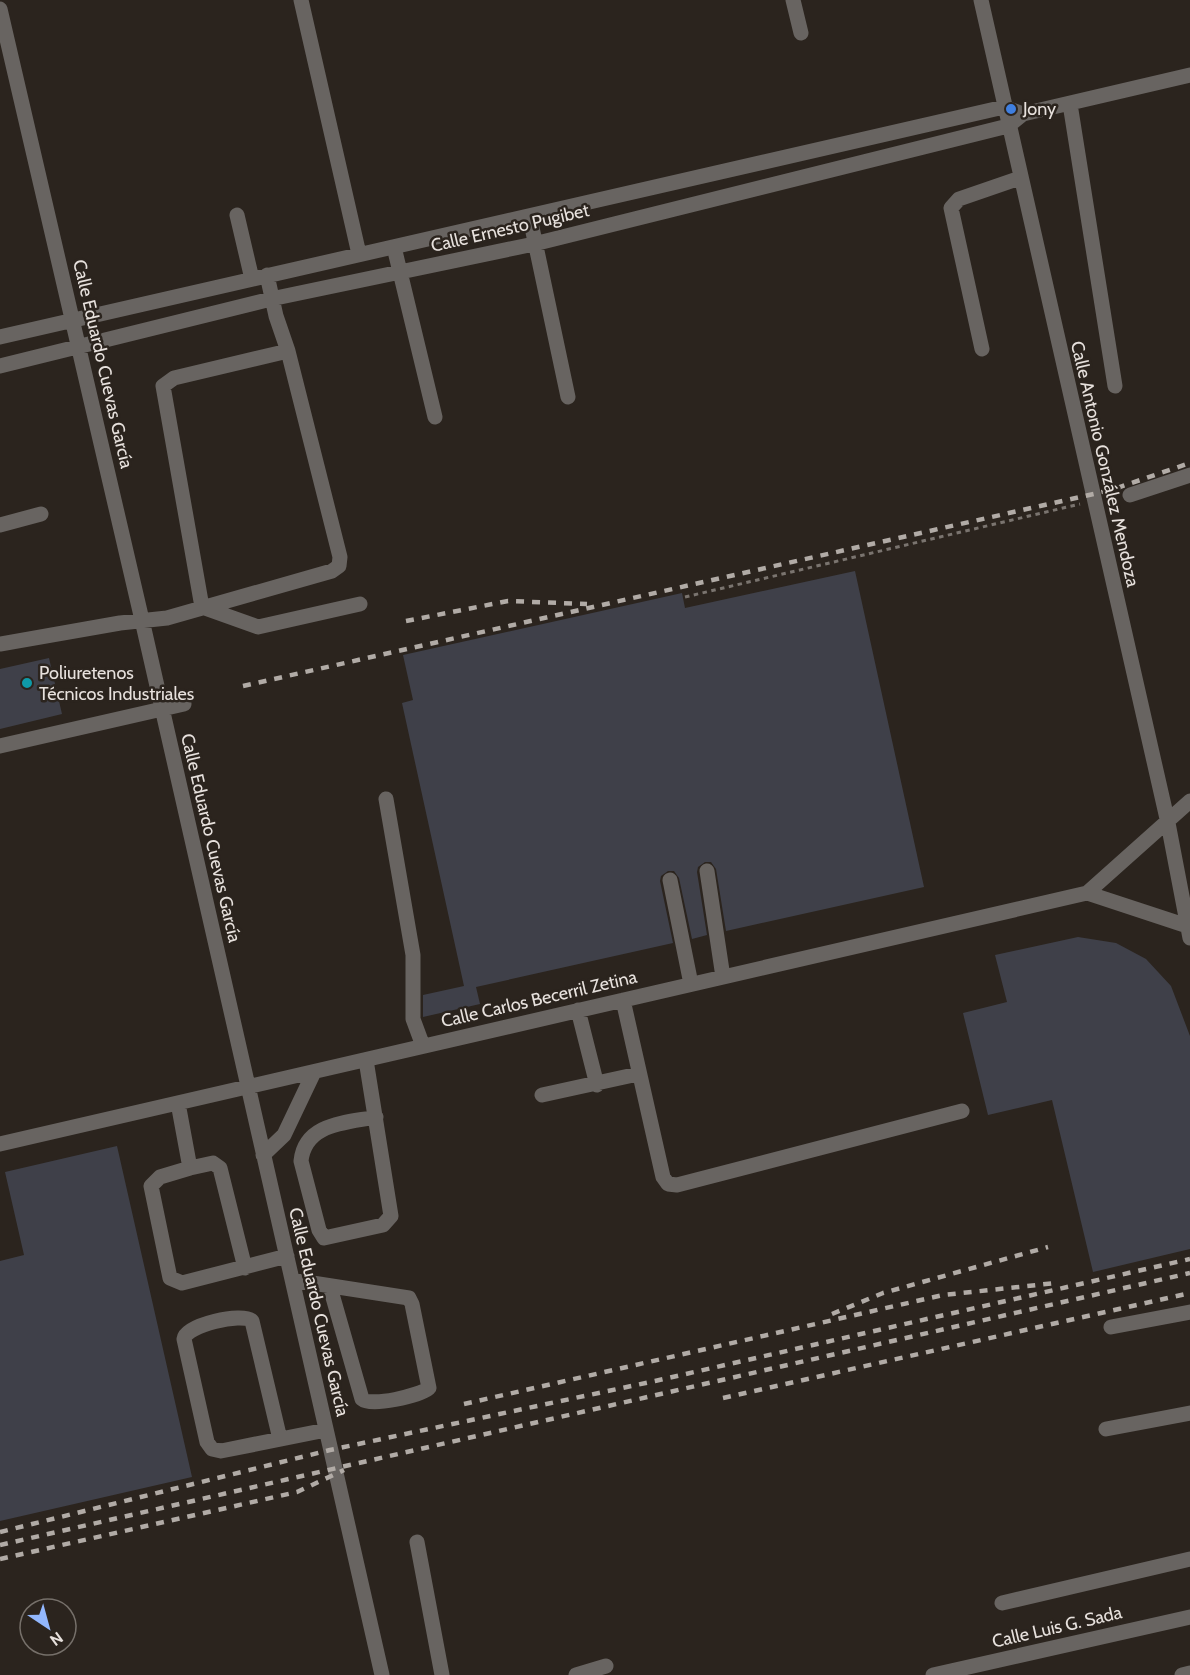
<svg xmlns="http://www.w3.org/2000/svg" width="1190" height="1675" font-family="Cabin,sans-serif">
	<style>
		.building { fill: #3f4049 }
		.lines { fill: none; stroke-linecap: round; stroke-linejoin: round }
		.path { stroke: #7a746f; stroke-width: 3; stroke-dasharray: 4.5 4.5; stroke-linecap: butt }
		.minor { stroke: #686461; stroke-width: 15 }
		.rail { stroke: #b1aba6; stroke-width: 4.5; stroke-dasharray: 8 8; stroke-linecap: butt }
		.shop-dot { fill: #3f7fe0; stroke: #2b241e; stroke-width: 2 }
		.culture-dot { fill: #0f9aa8; stroke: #2b241e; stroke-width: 2 }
		.labels { text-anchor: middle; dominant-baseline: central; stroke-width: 5; stroke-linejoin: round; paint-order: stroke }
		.poi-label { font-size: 18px; fill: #e7e1dd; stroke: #2b241e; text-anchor: start }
		.street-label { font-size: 18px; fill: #e7e1dd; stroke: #2b241e }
	</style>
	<rect width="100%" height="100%" fill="#2b241e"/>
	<path class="building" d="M855,571L924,887L726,931L716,869L711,862H705L698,867L697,872L707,935L692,939L679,878L674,871H668L661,876L660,881L673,943L476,987L480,1004L423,1017V995L464,986L402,703L413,700L403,655L682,593L685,608Z
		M49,658L62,714L0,729V669Z
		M1078,937L1116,943L1146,959L1171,986L1190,1036V1249L1093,1272L1052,1100L988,1115L963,1013L1007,1002L995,955Z
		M117,1146L192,1477L0,1521V1261L24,1255L5,1172Z"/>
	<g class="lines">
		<path class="path" d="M685,597L1080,504"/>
		<path class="minor" d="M301,0L359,254
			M793,0L801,33
			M981,0L1168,823L1190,938
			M0,9L142,620L382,1675
			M1070,104L1115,386
			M237,215L252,279
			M530,218L568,397
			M394,247L435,417
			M267,275L276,316L288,351
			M0,337L1004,107L1023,114
			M982,349L951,208L959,199L1020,178
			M0,366L271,299L534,244L1008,126L1023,114L1190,75
			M1130,495L1190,475
			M0,525L41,514
			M0,644L120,623L167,618L332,571L339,566L340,557L288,351L174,378L163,386L202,607L258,627L360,604
			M0,746L184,704
			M386,799L413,955V1019L423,1046
			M707,871L723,977
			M670,880L691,984
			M1087,893L1190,927
			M623,1000L663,1177L668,1184L677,1185L962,1111
			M578,1010L597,1085
			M366,1060L391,1216L383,1225L324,1238L319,1230L301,1161C305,1123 346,1123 376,1117
			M542,1095L638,1074
			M178,1103L190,1168L160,1177L151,1186L170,1278L182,1283L287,1256
			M0,1144L1087,893L1190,801
			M263,1155L284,1135L314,1072
			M190,1168L213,1163L220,1168L245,1268
			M293,1280L409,1298L412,1304L429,1388C419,1396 371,1407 362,1399L330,1287
			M1111,1327L1190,1312
			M1106,1429L1190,1413
			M280,1439L252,1321C242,1312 186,1325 184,1339L207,1442L212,1449L221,1451L326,1430
			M417,1542L442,1675
			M1002,1603L1190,1559
			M576,1675L606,1666
			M933,1675L1190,1617
			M1182,1675L1190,1673"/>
		<path class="rail" d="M406,621L508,601L587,604
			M243,686L1111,490L1190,463
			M832,1314L883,1293L1048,1247
			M723,1398L1190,1293
			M464,1404L943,1295L1056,1283
			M0,1532L330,1450L655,1381L1190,1259
			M0,1545L1190,1273
			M0,1559L297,1492L344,1470"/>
	</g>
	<circle class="shop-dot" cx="1011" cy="109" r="6"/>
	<circle class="culture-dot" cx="27" cy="683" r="6"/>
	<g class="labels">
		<g class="poi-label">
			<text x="1023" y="109">Jony</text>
			<text x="39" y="673">Poliuretenos<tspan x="39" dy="21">Técnicos Industriales</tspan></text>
		</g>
		<g class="street-label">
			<text transform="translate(510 228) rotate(-13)">Calle Ernesto Pugibet</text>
			<text transform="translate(103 364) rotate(77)">Calle Eduardo Cuevas García</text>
			<text transform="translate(1105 464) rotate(77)">Calle Antonio González Mendoza</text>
			<text transform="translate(211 838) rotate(77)">Calle Eduardo Cuevas García</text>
			<text transform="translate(539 999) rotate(-13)">Calle Carlos Becerril Zetina</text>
			<text transform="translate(319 1312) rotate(77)">Calle Eduardo Cuevas García</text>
			<text transform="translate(1057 1627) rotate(-13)">Calle Luis G. Sada</text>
		</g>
	</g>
	<g transform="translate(48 1627) rotate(144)"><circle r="28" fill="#2b241e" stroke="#76706a" stroke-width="1.5"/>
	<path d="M0-4.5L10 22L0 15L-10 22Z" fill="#92b7fd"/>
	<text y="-9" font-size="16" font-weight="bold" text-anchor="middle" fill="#e7e1dd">N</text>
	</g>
</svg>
